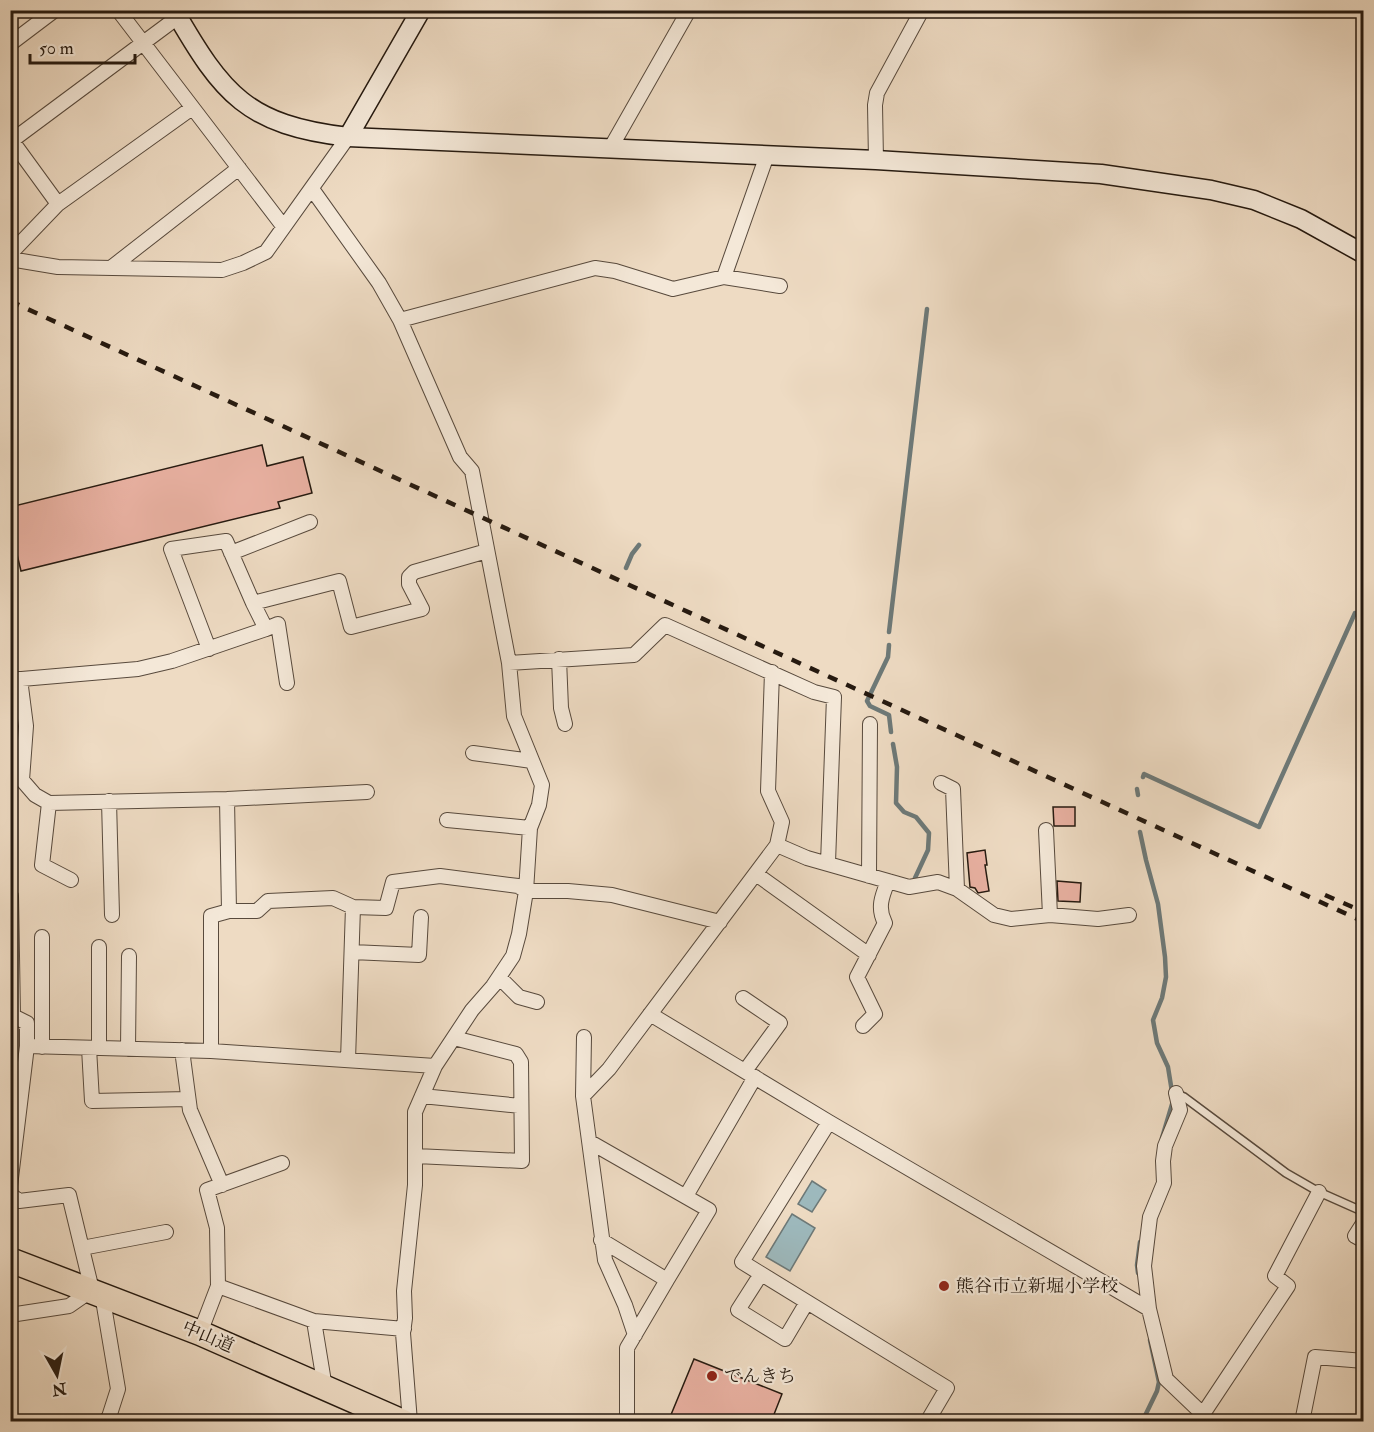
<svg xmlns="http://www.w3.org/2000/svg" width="1374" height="1432" font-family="'IM FELL Double Pica','Noto Serif JP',serif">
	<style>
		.water { fill: #9db9bd; stroke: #6d7978; stroke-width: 1.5 }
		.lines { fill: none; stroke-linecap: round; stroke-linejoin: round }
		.stream { stroke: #6d7978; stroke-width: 4.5 }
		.building { fill: #e9b1a2; stroke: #261a10; stroke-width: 1.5 }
		.lane-casing { stroke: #584a3d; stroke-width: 10 }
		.street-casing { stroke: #584a3d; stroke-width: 16 }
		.secondary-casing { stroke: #261a10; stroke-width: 21 }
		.highway-casing { stroke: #261a10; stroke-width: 27 }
		.lane { stroke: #f4e8d8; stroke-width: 7 }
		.street { stroke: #f4e8d8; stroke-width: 14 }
		.secondary { stroke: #f4e8d8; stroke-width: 18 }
		.highway { stroke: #eedbc3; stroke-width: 24 }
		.rail { stroke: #261a10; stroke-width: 4.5; stroke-dasharray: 10 10; stroke-linecap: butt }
		.poi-dot { fill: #8f2418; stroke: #f4e8d8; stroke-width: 2 }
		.labels { text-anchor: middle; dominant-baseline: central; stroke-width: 4.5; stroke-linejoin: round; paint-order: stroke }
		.poi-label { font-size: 18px; fill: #261a10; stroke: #f4e8d8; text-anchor: start }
		.street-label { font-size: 18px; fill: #261a10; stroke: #f4e8d8 }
	</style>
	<rect width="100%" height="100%" fill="#eedbc3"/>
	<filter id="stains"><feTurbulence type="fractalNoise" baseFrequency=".00333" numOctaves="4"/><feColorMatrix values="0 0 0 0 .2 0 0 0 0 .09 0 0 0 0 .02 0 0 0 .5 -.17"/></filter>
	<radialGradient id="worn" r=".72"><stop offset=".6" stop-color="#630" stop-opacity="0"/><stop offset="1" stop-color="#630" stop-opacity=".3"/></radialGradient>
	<path class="water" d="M812,1181L826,1190L812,1212L798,1204Z
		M792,1214L815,1228L790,1271L766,1257Z"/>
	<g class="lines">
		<path class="stream" d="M626,568L632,554L639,545
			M889,632L927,309
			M889,645L888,657L867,701L870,706L889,715L891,732
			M893,744L897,767L896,803L904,812L916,817L929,833L928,850L915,878
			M1143,777L1144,774L1259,827L1355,613L1364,617
			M1137,789L1138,795
			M1140,832L1146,860L1158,904L1165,957L1166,977L1162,998L1153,1020L1157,1043L1168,1067L1172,1092
			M1162,1138L1173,1101
			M1138,1273L1137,1265L1140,1242
			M1142,1422L1157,1391L1159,1382L1150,1340"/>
	</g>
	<path class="building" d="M262,445L267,466L303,457L312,493L278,502L280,508L21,571L15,546L10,547V507Z
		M1053,807H1075V826H1054Z
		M985,850L987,865H985L989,891L978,893L975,888L970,887L967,853Z
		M1057,881L1081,883L1080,902L1058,901Z
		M694,1359L782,1394L771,1422H668Z"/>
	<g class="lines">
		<g class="lane-casing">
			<path id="lane" d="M1176,1094L1184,1097L1286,1173L1319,1192L1364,1212"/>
		</g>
		<g class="street-casing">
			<path id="street" d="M118,10L283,226
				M10,44L55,10
				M10,138L58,204L10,254
				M10,142L178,17
				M610,149L689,10
				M876,160L875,105L877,93L922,10
				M312,189L379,283L400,320L460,457L472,471L509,663L514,716L542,785L539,805L530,828L526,891L519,934L513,956L493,986L472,1010L435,1066L415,1112V1185L404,1291L405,1318L403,1333L410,1422
				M58,204L192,108
				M10,259L58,267L222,270L243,263L266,252L348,137
				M112,267L239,168
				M724,277L767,155
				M400,320L595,268L615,271L673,289L724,277L780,286
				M231,553L310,522
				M266,629L278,624L287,683
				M209,649L171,549L226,541L253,603
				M559,659L561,708L565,724
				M509,663L634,655L665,625L814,692L834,697L828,863
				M20,679L26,726L22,780L35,795L49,803L227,799L367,792
				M10,680L138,669L172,661L266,629L253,603L339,581L351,627L422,609L409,584V577L414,572L487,551
				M473,753L532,761
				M941,783L953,789L957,889
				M109,801L112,915
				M49,803L42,865L71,880
				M447,820L530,828
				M1046,830L1050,915
				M777,845L807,858L909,887L938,882L957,889L994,915L1011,919L1050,915L1098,919L1129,915
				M756,874L869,955
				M869,876L870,724
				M11,896L13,1016L27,1023V1046
				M229,911H257L268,901L333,898L353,907L386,908L393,882L440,876L518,886L526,891H568L612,895L720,922
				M352,952L419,955L421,917
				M499,977L519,997L537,1002
				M743,998L780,1023L745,1071
				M650,1014L829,1122L1149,1309L1166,1379L1211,1422
				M863,1026L875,1014L857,977L885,923C877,908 882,896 888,881
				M42,1047V937
				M89,1048L92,1101L188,1099
				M99,1048V947
				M128,1049L129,956
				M182,1050L190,1110L222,1185
				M211,1051V916L229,911L227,799
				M348,1060L353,907
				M422,1096L521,1106
				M583,1096L584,1037
				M829,1122L742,1262L947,1388L927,1422
				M590,1142L709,1210L667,1280
				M416,1156L522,1161L521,1062L516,1054L454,1038
				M10,1186L27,1046L211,1051L435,1066
				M10,1194L19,1201L69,1195L92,1290L69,1306L10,1315
				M686,1196L755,1077
				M1364,1222L1355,1236L1364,1241
				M601,1240L667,1280L627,1348V1422
				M82,1248L166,1232
				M761,1274L738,1310L785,1339L807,1302
				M218,1286L314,1321L325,1388
				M102,1294L118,1389L109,1417L104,1422
				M1149,1309L1144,1266L1150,1217L1164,1183L1163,1161L1165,1146L1180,1110L1176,1093
				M314,1321L404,1329
				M200,1333L218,1286L217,1228L207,1190L282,1163
				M635,1335L625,1305L605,1260L583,1096L609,1069L777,845L782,822L768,791L772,672
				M1203,1414L1288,1286L1275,1276L1319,1192
				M1302,1422L1315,1357L1364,1361"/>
		</g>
		<g class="secondary-casing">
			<path id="secondary" d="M174,10C223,95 247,125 348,137L876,160L1101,174L1211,190L1254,200L1301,219L1364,254
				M348,137L421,10"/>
		</g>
		<g class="highway-casing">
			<path id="highway" d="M10,1260L200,1333L403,1422"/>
		</g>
		<use href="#lane" class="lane"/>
		<use href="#street" class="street"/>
		<use href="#secondary" class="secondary"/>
		<use href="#highway" class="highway"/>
		<path class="rail" d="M10,301L1364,922
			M1325,895L1364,912"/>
	</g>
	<g class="poi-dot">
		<circle cx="944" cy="1286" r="6"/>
		<circle cx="712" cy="1376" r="6"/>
	</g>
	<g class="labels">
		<g class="poi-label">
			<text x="956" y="1286">熊谷市立新堀小学校</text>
			<text x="724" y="1376">でんきち</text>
		</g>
		<g class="street-label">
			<text transform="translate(208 1337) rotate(23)">中山道</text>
		</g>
	</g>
	<rect width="1374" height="1432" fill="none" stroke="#eedbc3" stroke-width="36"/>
	<rect x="12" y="12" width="1350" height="1408" fill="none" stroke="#261a10" stroke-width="3"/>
	<rect x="18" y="18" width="1338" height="1396" fill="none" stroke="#261a10" stroke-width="1.5"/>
	<g transform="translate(57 1375) rotate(171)" stroke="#f4e8d8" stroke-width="4.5" paint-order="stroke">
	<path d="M0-4.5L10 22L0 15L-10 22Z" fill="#261a10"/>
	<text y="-9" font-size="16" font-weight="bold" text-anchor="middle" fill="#261a10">N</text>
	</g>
	<path d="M30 54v9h105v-9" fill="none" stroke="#261a10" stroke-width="3"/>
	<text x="39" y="54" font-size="18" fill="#261a10" stroke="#f4e8d8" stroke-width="4.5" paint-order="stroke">50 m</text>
	<rect width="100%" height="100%" filter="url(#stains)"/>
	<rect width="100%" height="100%" fill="url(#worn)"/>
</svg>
